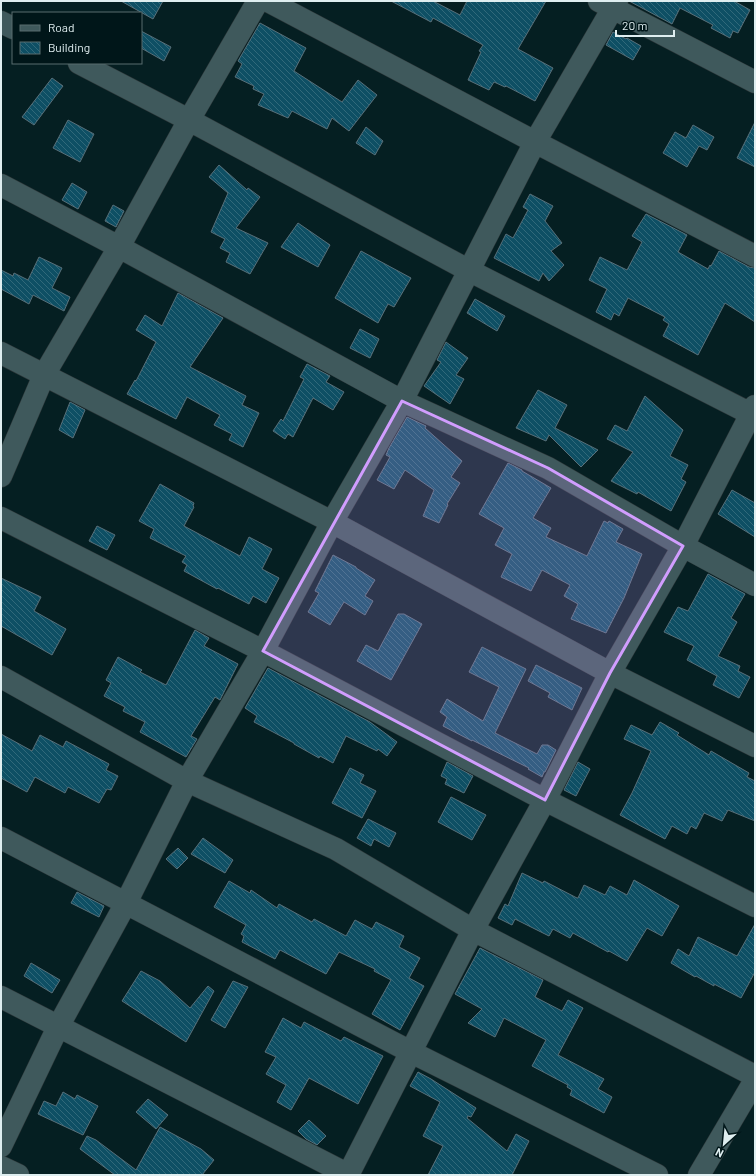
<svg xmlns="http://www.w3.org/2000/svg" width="756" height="1176" font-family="Barlow,sans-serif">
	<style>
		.building { fill: url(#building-back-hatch); stroke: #586f79 }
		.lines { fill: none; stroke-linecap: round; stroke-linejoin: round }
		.minor-casing { stroke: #2d3739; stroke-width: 23 }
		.minor { stroke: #3f595c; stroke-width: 22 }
		.marked { fill: #d19dfe; fill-opacity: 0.2; stroke: #d19dfe; stroke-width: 3; stroke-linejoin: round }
	</style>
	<defs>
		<pattern id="building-back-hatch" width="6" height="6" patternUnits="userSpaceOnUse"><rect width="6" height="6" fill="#0e4f64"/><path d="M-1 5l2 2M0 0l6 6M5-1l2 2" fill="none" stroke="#31697a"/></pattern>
	</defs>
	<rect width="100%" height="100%" fill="#051f22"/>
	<path class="building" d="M121,1H163L153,19Z
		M391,1H433L460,15L467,1H546L518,49L553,68L535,101L506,86L505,87L494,82L489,90L468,80L481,52L479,51L483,45L433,18L431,22Z
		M629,1H734L750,10L738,33L733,31L730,38L711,28L713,25L680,8L672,24Z
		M260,23L306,48L294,71L342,102L358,80L377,95L349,131L332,118L327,129L292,111L288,118L258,105L264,94L253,89L254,86L235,77L242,64L238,61Z
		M141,31L171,47L164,61L141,48Z
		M613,32L626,39L627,38L641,46L633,60L606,45Z
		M52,78L63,86L34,125L22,117Z
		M68,120L94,134L80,162L53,148Z
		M755,122V167L737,158Z
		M693,125L714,137L707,150L699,146L687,167L663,153L675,132L686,138Z
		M366,127L383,141L375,155L356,143Z
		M219,165L247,190L248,188L260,197L236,228L268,243L250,274L226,262L230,253L220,248L225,239L211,232L228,193L209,177Z
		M72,183L87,192L78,209L62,200Z
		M530,194L553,206L545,221L562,243L551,251L564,265L549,281L543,273L539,281L494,258L506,234L513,238L528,210L523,207Z
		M113,205L124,211L116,227L105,221Z
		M646,214L687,235L678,252L708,269L710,265L711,266L719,251L749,267L755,268V322L725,303L698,355L663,336L669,324L663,320L665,317L628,298L619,316L614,313L611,320L596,312L607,289L589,280L600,257L627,270L642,242L632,236Z
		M298,223L330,245L318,267L281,247Z
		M361,251L411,278L394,307L388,304L378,323L335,298Z
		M39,257L62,268L52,288L70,297L64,311L33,295L29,304L1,289V270L13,276L14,273L28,280Z
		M178,293L223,318L190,367L246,396L242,405L259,413L243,447L229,440L232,434L214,425L220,415L187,397L176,419L127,394L135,380L136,381L156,342L136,330L145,315L162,326Z
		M475,299L505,316L497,331L467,313Z
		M360,329L379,339L370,358L350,348Z
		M446,342L468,358L456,375L464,379L450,404L424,386L441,362L437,360Z
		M307,364L330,376L326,382L344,392L333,410L313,398L293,437L288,434L285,439L273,431L281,419L283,421L304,379L300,377Z
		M538,390L567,405L555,428L598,450L581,467L549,435L546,441L516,428Z
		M645,396L683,430L670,456L688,465L681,479L686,482L671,511L638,492L637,494L611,481L633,452L607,439L615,425L627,431Z
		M70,402L85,410L73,438L59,430Z
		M407,417L426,426L425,428L462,461L451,477L460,483L447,504L448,505L439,523L423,516L434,490L405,470L394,489L377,480L390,457L386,455L389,448Z
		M508,463L522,470V471L551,488L533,518L551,528L546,537L587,556L604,521L608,523L609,521L623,529L616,542L642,554L624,598L606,633L571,619L578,604L564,596L570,585L542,570L531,591L501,577L512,554L495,545L504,528L479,514Z
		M160,484L194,503L193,506L194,507L184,526L240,556L249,537L272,549L262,569L279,578L266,603L253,596L249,604L218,588L217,589L184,571L187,565L182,562L186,556L150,538L154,529L139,521Z
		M732,490L755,503V537L718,514Z
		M97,526L115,535L107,550L89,541Z
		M333,555L356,567V568L375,580L365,596L373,601L365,615L344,602L330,625L308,612L319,593L315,591Z
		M708,574L745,594L731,618L737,622L718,656L740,666L738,671L750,677L739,698L713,685L717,676L687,660L694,646L664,632L678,607L688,611Z
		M1,578L41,597L34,611L66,629L52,655L1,626Z
		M398,614H404L422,624L391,680L357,661L366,645L378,651Z
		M195,630L209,638L204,646L238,664L220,700L215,697L191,736L197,739L186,757L140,732L145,722L123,711L125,707L104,696L111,683L106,680L118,657L142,670L140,672L166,685Z
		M482,647L526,669L495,733L537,754L542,745H548L556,750L545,772H544L542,777L528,769L529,768L472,740V741L443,726L447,717L440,712L447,699L483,721L499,687L469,672Z
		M536,665L582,688L572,710L548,697L550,693L528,681Z
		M268,668L370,722L397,742L387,756L378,749L377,751L346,736L333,763L320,756L319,758L294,744V743L254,722L257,716L245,708Z
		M660,722L679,733L677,735L709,755L711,751L749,773L747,777L755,781V821L728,810L722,821L704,813L696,829L691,826L687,834L672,826L665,839L620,815L632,793L651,751L624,739L631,725L652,735Z
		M1,734L32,751L40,735L63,747L66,741L109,764L106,770L118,776L111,790L107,789L99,803L68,787L65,793L35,777L27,792L1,778Z
		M447,762L473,776L464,793L445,784L447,779L441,776Z
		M578,762L590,769L576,796L564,790Z
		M350,768L364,775L360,783L376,791L362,818L332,803Z
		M451,797L486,815L472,840L438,822Z
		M368,819L396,833L389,847L374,839L371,846L357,838Z
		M203,838L233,860L225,873L191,854Z
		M178,848L188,858L177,869L166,859Z
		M522,873L543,883L544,881L577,898H578L584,885L605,895L610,886L627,895L634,880L679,906L662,936L647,928L627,961L609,951L608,952L573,933L570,938L553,929L549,936L515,919L512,925L498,918L505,904L508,906Z
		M229,881L250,893L251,890L277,908L279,904L312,922L314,919L346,936L355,920L372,929L376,922L404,936L399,947L420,958L409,978L424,986L400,1030L372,1014L391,980L374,971L375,969L339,952L326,974L280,950L275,959L242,942L244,936L241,934L246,925L214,907Z
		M77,892L104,906L99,917L71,903Z
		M755,924V972L741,998L714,984V986L696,976L695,977L671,963L678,949L689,956L698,937L737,956Z
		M480,948L543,980L535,997L562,1011L568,1000L583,1008L558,1055L604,1079L598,1089L612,1097L604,1113L570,1095L572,1090L567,1087L568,1085L532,1066L546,1040L504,1018L495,1037L468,1023L482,1009L455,994Z
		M31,963L60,980L52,993L24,976Z
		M141,971L160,981L190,1008L208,986L214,991L186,1042L122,1001Z
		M233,981L248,987L225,1028L211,1020Z
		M283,1018L301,1028L304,1022L341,1041L344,1037L383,1056L358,1104L309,1078L291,1110L277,1102L286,1085L266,1074L276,1057L265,1052Z
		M418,1072L431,1079L476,1108L471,1117L468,1116L467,1118L507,1151L516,1134L529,1141L512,1175H428L443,1146L423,1136L440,1102L410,1086Z
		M63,1092L75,1099L77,1095L98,1106L83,1135L38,1114L44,1101L56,1106Z
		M148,1099L168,1115L156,1129L136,1112Z
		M309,1120L326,1136L317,1145L306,1139L298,1131Z
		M160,1127L201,1149L214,1160L202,1175H115L80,1149L87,1136L96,1140L136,1170Z"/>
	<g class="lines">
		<g class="minor-casing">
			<path id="minor" d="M268,1L535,142L755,256
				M599,1L755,82
				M1,22L13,28
				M79,63L189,120L470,271L755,416
				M1,185L119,247L402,401L548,468L683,546L755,585
				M1,353L332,522L610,673L755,746
				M1,476L44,375L119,247L189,120L258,1
				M1,518L263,651L545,800L755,906
				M1,677L187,781L336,849L473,930L755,1076
				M1,838L411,1052L657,1175
				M1,997L349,1175
				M1,1146L58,1027L126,903L187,781L263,651L332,522L402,401L535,142L617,1
				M1,1167L18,1175
				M348,1175L473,930L545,800L610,673L683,546L755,406
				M699,1175L755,1080"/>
		</g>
		<use href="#minor" class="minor"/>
	</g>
	<path class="marked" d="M402,401L548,468L683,546L610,673L545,800L263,651Z"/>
	<rect width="756" height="1176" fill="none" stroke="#dfeef0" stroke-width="4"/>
	<rect x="12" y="12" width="130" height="52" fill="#001619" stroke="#596c6f"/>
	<rect x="20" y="25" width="20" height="6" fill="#3f595c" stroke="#596c6f"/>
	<text x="48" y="32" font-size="12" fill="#dfeef0">Road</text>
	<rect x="20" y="42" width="20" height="12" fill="url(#building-back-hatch)" stroke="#596c6f"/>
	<text x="48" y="52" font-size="12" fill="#dfeef0">Building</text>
	<g transform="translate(724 1144) rotate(207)" stroke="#001619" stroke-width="3" paint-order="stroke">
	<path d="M0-3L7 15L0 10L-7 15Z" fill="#dfeef0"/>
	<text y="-6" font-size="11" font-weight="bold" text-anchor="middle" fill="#dfeef0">N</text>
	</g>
	<path d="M616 30v6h58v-6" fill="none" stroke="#dfeef0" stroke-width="2"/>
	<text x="622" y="30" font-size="12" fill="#dfeef0" stroke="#001619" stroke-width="3" paint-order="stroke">20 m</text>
</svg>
